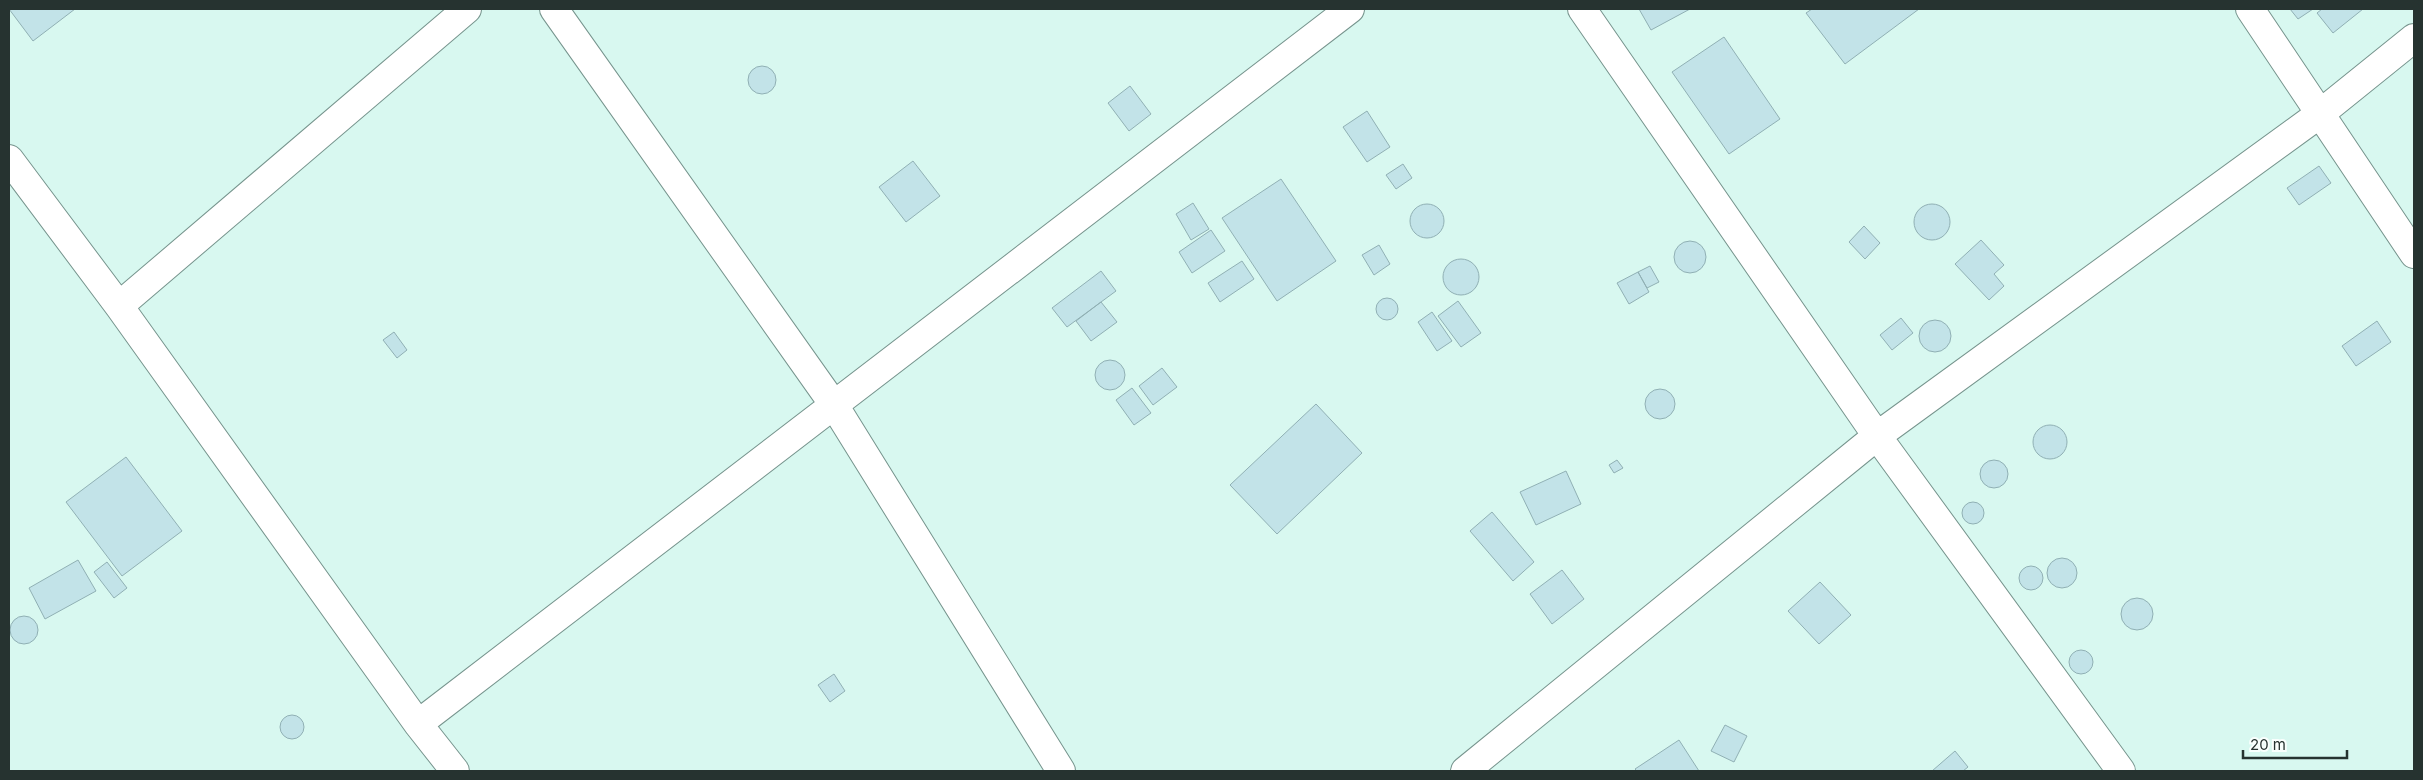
<svg xmlns="http://www.w3.org/2000/svg" width="2423" height="780" font-family="Inter,sans-serif">
	<style>
		.building { fill: #c2e3e8; stroke: #90b0b4 }
		.lines { fill: none; stroke-linecap: round; stroke-linejoin: round }
		.minor-casing { stroke: #76948d; stroke-width: 30 }
		.minor { stroke: #fff; stroke-width: 28 }
	</style>
	<rect width="100%" height="100%" fill="#d8f8f0"/>
	<path class="building" d="M9,9H75L33,41Z
		M1639,9H1690L1651,30Z
		M1812,9H1919L1845,64L1806,13Z
		M2290,9H2313L2298,19Z
		M2322,9H2363L2333,33L2317,13Z
		M1724,37L1780,119L1729,154L1672,72Z
		M748 80a14 14 0 1 1 28 0a14 14 0 1 1-28 0Z
		M1130,86L1151,114L1129,131L1108,103Z
		M1367,111L1390,147L1367,162L1343,127Z
		M913,161L940,196L906,222L879,187Z
		M1403,164L1412,178L1396,189L1386,175Z
		M2319,166L2331,183L2299,205L2287,188Z
		M1281,179L1336,261L1277,301L1222,218Z
		M1193,203L1209,229L1191,240L1176,214Z
		M1410 221a17 17 0 1 1 34 0a17 17 0 1 1-34 0Z
		M1914 222a18 18 0 1 1 36 0a18 18 0 1 1-36 0Z
		M1864,226L1880,243L1865,259L1849,242Z
		M1211,230L1225,251L1192,273L1179,252Z
		M1981,240L2004,265L1994,274L2004,286L1989,300L1955,264Z
		M1674 257a16 16 0 1 1 32 0a16 16 0 1 1-32 0Z
		M1379,245L1390,264L1374,275L1362,255Z
		M1443 277a18 18 0 1 1 36 0a18 18 0 1 1-36 0Z
		M1242,261L1254,279L1220,302L1208,283Z
		M1650,266L1659,282L1647,288L1638,272Z
		M1101,271L1116,291L1067,327L1052,308Z
		M1638,272L1649,292L1629,304L1617,283Z
		M1376 309a11 11 0 1 1 22 0a11 11 0 1 1-22 0Z
		M1458,301L1481,333L1461,347L1438,316Z
		M1101,302L1117,322L1091,341L1076,321Z
		M1432,312L1452,341L1437,351L1418,322Z
		M1901,318L1913,333L1892,350L1880,335Z
		M1919 336a16 16 0 1 1 32 0a16 16 0 1 1-32 0Z
		M2377,321L2391,342L2356,366L2342,346Z
		M394,332L407,350L397,358L383,340Z
		M1095 375a15 15 0 1 1 30 0a15 15 0 1 1-30 0Z
		M1162,368L1177,387L1153,405L1139,386Z
		M1132,388L1151,413L1134,425L1116,400Z
		M1645 404a15 15 0 1 1 30 0a15 15 0 1 1-30 0Z
		M1316,404L1362,453L1277,534L1230,485Z
		M2033 442a17 17 0 1 1 34 0a17 17 0 1 1-34 0Z
		M126,457L182,531L122,576L66,502Z
		M1617,460L1623,468L1614,473L1609,465Z
		M1980 474a14 14 0 1 1 28 0a14 14 0 1 1-28 0Z
		M1566,471L1581,504L1536,525L1520,492Z
		M1962 513a11 11 0 1 1 22 0a11 11 0 1 1-22 0Z
		M1492,512L1534,562L1513,581L1470,531Z
		M2047 573a15 15 0 1 1 30 0a15 15 0 1 1-30 0Z
		M78,560L96,591L45,619L29,588Z
		M107,562L127,588L114,598L94,572Z
		M2019 578a12 12 0 1 1 24 0a12 12 0 1 1-24 0Z
		M1562,570L1584,599L1552,624L1530,594Z
		M1820,582L1851,615L1819,644L1788,611Z
		M2121 614a16 16 0 1 1 32 0a16 16 0 1 1-32 0Z
		M10 630a14 14 0 1 1 28 0a14 14 0 1 1-28 0Z
		M2069 662a12 12 0 1 1 24 0a12 12 0 1 1-24 0Z
		M834,674L845,691L830,702L818,685Z
		M280 727a12 12 0 1 1 24 0a12 12 0 1 1-24 0Z
		M1725,725L1747,736L1734,762L1711,751Z
		M1679,740L1699,771H1637L1635,769Z
		M1955,751L1968,767L1963,771H1932Z"/>
	<g class="lines">
		<g class="minor-casing">
			<path id="minor" d="M554,9L834,405L1061,771
				M1582,9L1877,436L2121,771
				M2250,9L2414,254
				M9,159L119,306L418,724L455,771
				M119,306L467,9
				M418,724L1350,9
				M1465,771L1877,436L2321,113L2414,38"/>
		</g>
		<use href="#minor" class="minor"/>
	</g>
	<rect width="2423" height="780" fill="none" stroke="#263330" stroke-width="20"/>
	<path d="M2243 750v8h104v-8" fill="none" stroke="#263330" stroke-width="2.5"/>
	<text x="2250" y="750" font-size="15" fill="#263330" stroke="#f9fffd" stroke-width="4" paint-order="stroke">20 m</text>
</svg>
